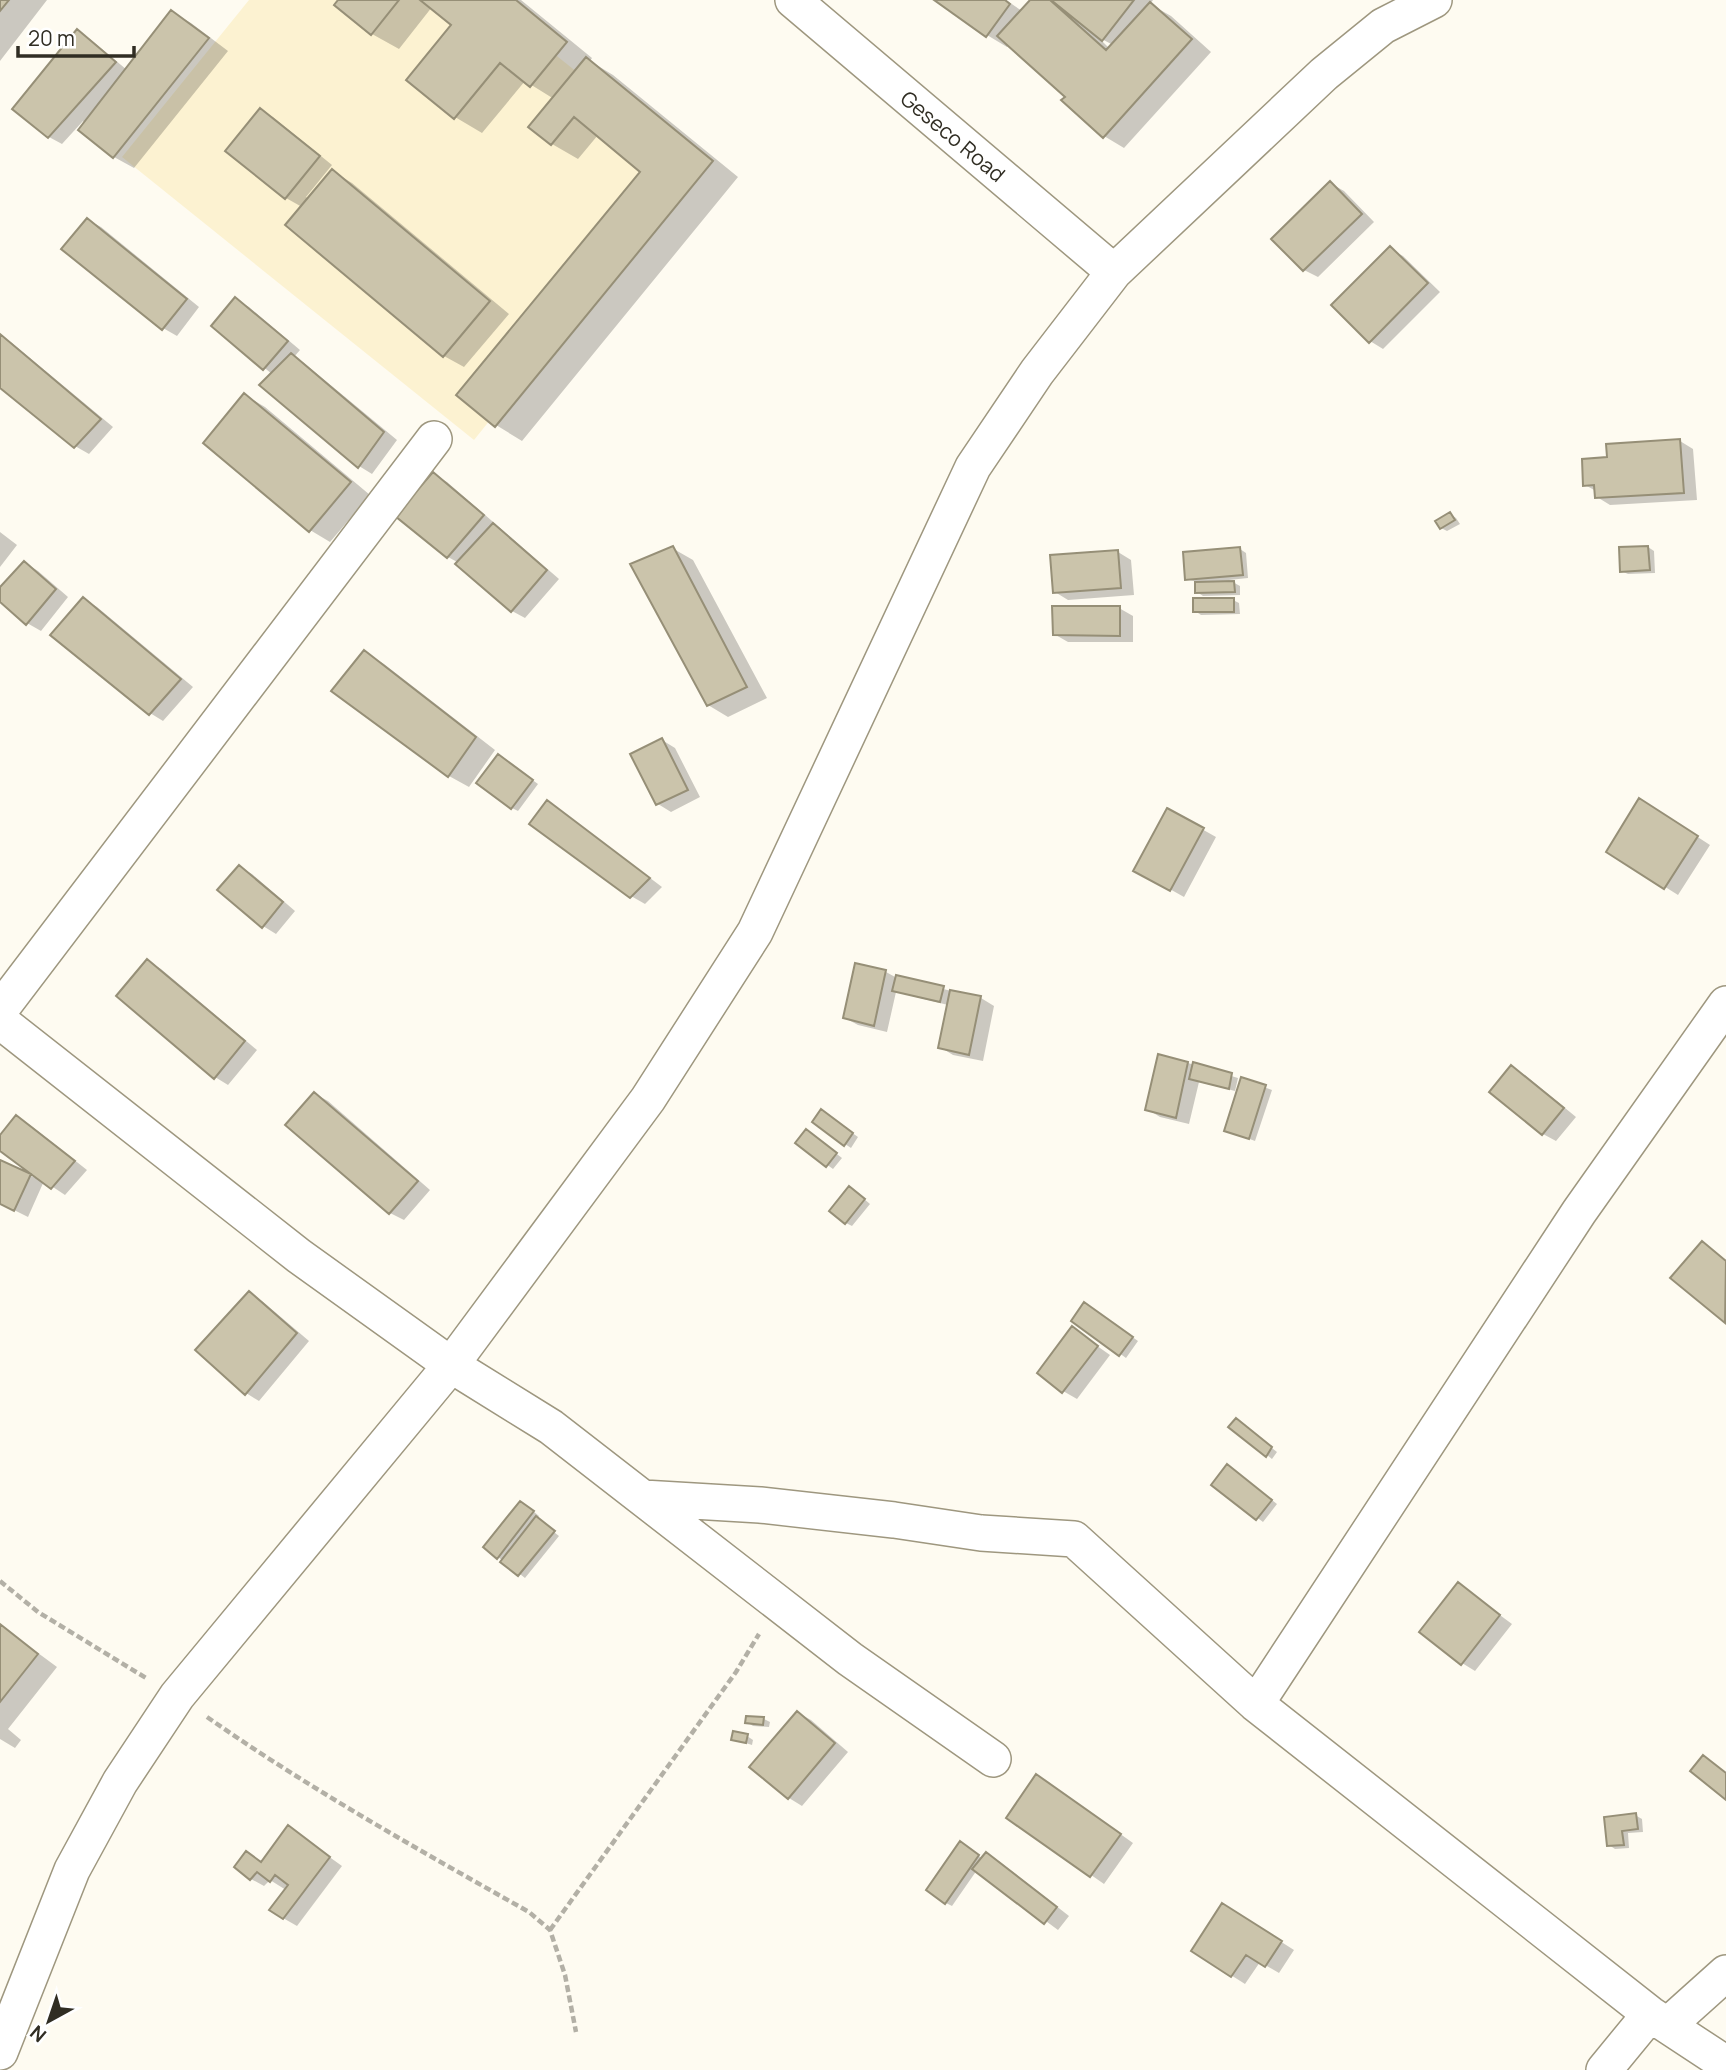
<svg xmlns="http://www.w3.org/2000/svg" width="1726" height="2070" font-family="Manrope,sans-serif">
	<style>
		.built { fill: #fcf2d1 }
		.shadow { fill: #0003; fill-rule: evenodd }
		.building { fill: #cbc4ab; stroke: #968f77; stroke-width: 2 }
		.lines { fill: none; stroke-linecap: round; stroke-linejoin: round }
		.minor-casing { stroke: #9e977f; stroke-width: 38 }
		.path { stroke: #b3b0a6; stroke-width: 4.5; stroke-dasharray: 7 3.5; stroke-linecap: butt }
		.minor { stroke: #fff; stroke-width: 35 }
		.labels { text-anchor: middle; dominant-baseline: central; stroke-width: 6; stroke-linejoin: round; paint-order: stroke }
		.street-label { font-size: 21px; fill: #302d23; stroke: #fff }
	</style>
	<rect width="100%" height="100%" fill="#fefbf1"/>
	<path class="built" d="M249,0H487L694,166L474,440L122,157Z"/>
	<path class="shadow" d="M0,0H47L0,61Z
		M340,0H521L592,58L590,61L613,75L738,177L522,441L496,425L643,172L598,135L578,159L552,144L554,99L525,81L482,133L455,117L453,24L432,7L399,49L372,34Z
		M937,0H1006L1022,11L1032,0H1153L1150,4L1171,16L1211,52L1124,148L1104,136L1067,97L1009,45L1007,47L987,35ZM1098,37L1113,45L1110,49Z
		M171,12L191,23L228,51L134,168L114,157L83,121L62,144L49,137L77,32L90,39L127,70Z
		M260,110L273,117L332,165L306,197L309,199L332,171L352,183L509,314L464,367L444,356L302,207L286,198L228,150Z
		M1330,183L1344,191L1374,222L1318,277L1304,270L1274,239Z
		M88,220L101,227L199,307L177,336L163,328L64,249Z
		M1390,249L1403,256L1440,292L1383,349L1370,341Z
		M236,300L249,307L300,350L294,357L304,363L397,440L372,474L359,466L272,374L213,326Z
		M0,336L12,343L113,427L89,454L75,446L0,386Z
		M245,395L265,407L370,495L330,542L310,530Z
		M1680,441L1693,449L1697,500L1610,505L1597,497L1596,491L1585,485L1608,458Z
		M433,475L447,482L559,579L525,618L512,611L459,563L448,557Z
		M1450,514L1456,518L1460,524L1447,531L1441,528Z
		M0,532L17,545L0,567Z
		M1648,547L1654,551L1655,573L1628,574L1621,571Z
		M672,548L693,560L767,698L728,717L708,705Z
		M1240,549L1246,553L1248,578L1229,580L1240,586V595L1203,596L1197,592V582L1186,579Z
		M1118,552L1131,560L1134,595L1068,600L1055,592Z
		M25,563L38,571L68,597L41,631L27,623L0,600V590Z
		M84,599L97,607L193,687L163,721L150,713Z
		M1233,600L1239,603L1240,614L1201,615L1195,611Z
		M1119,608L1133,616V642H1068L1054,634Z
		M364,652L384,664L495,750L469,787L449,776Z
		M662,740L675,748L700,797L671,812L658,804Z
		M505,760L538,784L518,811L512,808Z
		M547,802L560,810L662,887L645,904L631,896Z
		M1653,808L1710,845L1678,895L1608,851Z
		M1168,810L1216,837L1184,897L1136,870Z
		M239,867L252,874L295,911L276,934L263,926Z
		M147,961L161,969L257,1050L228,1085L215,1077Z
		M886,972L897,978L981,998L994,1006L983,1061L953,1055L940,1047L948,1005L896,992L887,1032L858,1025L845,1018Z
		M1188,1063L1238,1078L1235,1091L1199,1082L1189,1124L1160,1117L1147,1109Z
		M1512,1068L1525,1075L1576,1117L1556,1141L1543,1134L1492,1092Z
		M1242,1079L1272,1090L1255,1141L1226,1130Z
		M315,1094L328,1101L430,1190L404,1220L390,1213L288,1125Z
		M827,1115L858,1137L851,1148L845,1144Z
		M17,1118L30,1125L87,1170L65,1195L44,1181L28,1217L0,1203V1162L38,1179L0,1149V1138Z
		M812,1135L842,1158L833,1169L797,1143Z
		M856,1192L870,1204L852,1226L846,1223Z
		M1702,1243L1726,1260V1322L1673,1278Z
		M249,1293L262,1301L309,1341L259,1401L246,1393Z
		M1091,1308L1138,1341L1126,1358L1074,1320Z
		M1073,1329L1110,1355L1077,1399L1063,1391Z
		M1242,1424L1277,1452L1272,1459L1267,1455Z
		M1234,1470L1277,1504L1263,1522L1214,1485Z
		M527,1506L539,1516L537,1519L559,1536L525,1578L498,1557Z
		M1459,1585L1512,1624L1475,1671L1462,1663Z
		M0,1625L57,1667L8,1729L21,1740L15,1748L0,1739Z
		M798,1713L811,1720L848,1752L802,1806L789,1798Z
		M764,1719L770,1722L769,1727L753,1726L747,1722Z
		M747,1736L753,1740L752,1745L733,1739Z
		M1050,1784L1133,1843L1104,1884L1008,1817Z
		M1635,1815L1642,1819L1643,1832L1628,1833L1629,1848L1615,1849L1609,1845Z
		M289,1828L342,1866L297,1926L283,1918L286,1890L270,1880L264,1886L251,1879Z
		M966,1847L983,1859L986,1854L1000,1862L1069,1916L1058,1930L977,1870L952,1906L946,1903L928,1890Z
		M1236,1913L1294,1950L1279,1973L1260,1962L1245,1984L1193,1951Z"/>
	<path class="building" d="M0,0H9L0,11Z
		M338,0H399L371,35L334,5Z
		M420,0H516L567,42L530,87L500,63L454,119L406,80L451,25Z
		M934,0H1005L1010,4L986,37Z
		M1030,0H1050L1106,50L1150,2L1192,39L1103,138L1061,100L1065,97L997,36Z
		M1051,0H1134L1102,41Z
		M171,10L209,38L113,158L78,130Z
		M77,29L116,62L48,138L12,109Z
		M586,57L713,161L495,427L456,395L640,172L574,117L551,145L528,127Z
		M260,108L320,156L285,199L225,151Z
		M332,169L490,301L443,357L285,225Z
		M1330,181L1362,214L1303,271L1271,239Z
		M87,218L187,299L162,330L61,249Z
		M1390,246L1428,283L1369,343L1331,305Z
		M235,297L288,341L263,370L211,326Z
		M0,334L101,419L74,448L0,388Z
		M291,353L384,432L358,468L259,385Z
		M244,393L351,482L309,532L203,443Z
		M1680,439L1684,493L1595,498L1594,485L1583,486L1582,459L1607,457L1606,444Z
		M433,472L484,515L447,558L395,516Z
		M1450,512L1455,520L1440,529L1435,521Z
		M493,523L547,570L511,612L455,564Z
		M673,546L747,687L707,706L630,564Z
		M1648,546L1650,570L1620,572L1619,547Z
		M1240,547L1243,575L1185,580L1183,552Z
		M1118,550L1121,588L1053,593L1050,555Z
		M24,561L56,589L26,625L0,602V587Z
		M1234,581L1235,592L1195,593V582Z
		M83,597L181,679L149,715L50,635Z
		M1193,598H1234V612H1193Z
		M1052,606H1120V636L1053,635Z
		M364,650L476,737L448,777L331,691Z
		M662,738L688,790L656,805L630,754Z
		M498,754L533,780L511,809L476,783Z
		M1639,798L1698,836L1664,889L1606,852Z
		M547,800L650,878L630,898L529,824Z
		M1167,808L1204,828L1170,891L1133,871Z
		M239,865L283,902L262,928L217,890Z
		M147,959L245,1041L214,1079L116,996Z
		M855,963L886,970L874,1026L843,1018Z
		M896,975L944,986L940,1002L892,991Z
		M950,990L981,996L969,1055L938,1048Z
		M1158,1054L1188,1062L1176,1118L1145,1110Z
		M1193,1062L1232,1073L1229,1089L1189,1079Z
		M1511,1065L1564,1108L1542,1135L1489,1092Z
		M1241,1077L1266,1085L1249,1139L1224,1131Z
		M314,1092L418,1181L389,1214L285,1125Z
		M821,1109L853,1133L844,1146L812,1122Z
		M16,1115L75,1161L51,1189L0,1151V1135Z
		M806,1129L837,1153L826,1167L795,1143Z
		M0,1160L31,1174L14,1211L0,1204Z
		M849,1186L865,1199L845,1224L829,1211Z
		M1702,1241L1726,1261L1725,1323L1670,1278Z
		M249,1291L297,1333L245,1395L195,1350Z
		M1084,1302L1133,1337L1119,1356L1071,1321Z
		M1072,1326L1098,1346L1062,1393L1037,1373Z
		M1236,1418L1272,1447L1266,1457L1228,1427Z
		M1227,1464L1272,1500L1256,1520L1211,1485Z
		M520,1501L534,1511L497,1559L483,1547Z
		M536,1516L555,1531L518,1576L500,1562Z
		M1458,1582L1500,1615L1461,1665L1419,1632Z
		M0,1624L38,1654L0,1702Z
		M797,1711L835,1743L788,1799L749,1767Z
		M746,1716L764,1717L763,1725L745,1723Z
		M733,1731L748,1734L746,1743L731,1740Z
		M1703,1755L1726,1773V1800L1690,1771Z
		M1036,1774L1121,1834L1090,1877L1006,1818Z
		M1636,1813L1638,1829L1622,1831L1624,1845L1607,1846L1604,1817Z
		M288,1825L330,1857L283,1919L269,1910L288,1885L275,1875L270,1882L257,1872L250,1880L234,1867L246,1851L261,1862Z
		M960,1841L979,1855L945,1904L926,1890Z
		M986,1852L1057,1907L1044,1924L972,1869Z
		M1222,1903L1282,1941L1265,1967L1246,1955L1231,1977L1191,1951Z"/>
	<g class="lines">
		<g class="minor-casing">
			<path id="minor" d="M793,0L1114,272
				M0,1010L434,439
				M0,1021L299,1256L451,1365L551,1427L850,1659L993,1759
				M643,1498L760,1505L894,1520L981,1533L1074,1539L1256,1704L1650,2014L1726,2064
				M1256,1704L1579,1212L1726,1004
				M1668,2025L1726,1973
				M0,2052L72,1870L120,1782L177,1696L451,1365L648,1099L755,932L973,467L1037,372L1114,272L1324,74L1383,26L1434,0
				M1604,2070L1650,2014"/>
		</g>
		<path class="path" d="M0,1581L38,1612L146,1678
			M207,1717C310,1789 419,1850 529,1912L550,1930L565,1975L576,2032
			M550,1930L736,1672L759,1634"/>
		<use href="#minor" class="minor"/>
	</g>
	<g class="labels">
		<g class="street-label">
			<text transform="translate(953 136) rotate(40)">Geseco Road</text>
		</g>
	</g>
	<g transform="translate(49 2021) rotate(220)" stroke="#ffffff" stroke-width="5" paint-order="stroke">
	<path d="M0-5L12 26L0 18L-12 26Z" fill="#302d23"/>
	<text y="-10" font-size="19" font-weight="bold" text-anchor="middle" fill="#302d23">N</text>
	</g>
	<path d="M18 46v10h116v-10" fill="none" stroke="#302d23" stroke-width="3.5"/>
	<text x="28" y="46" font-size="21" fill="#302d23" stroke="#ffffff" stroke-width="5" paint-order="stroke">20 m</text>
</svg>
